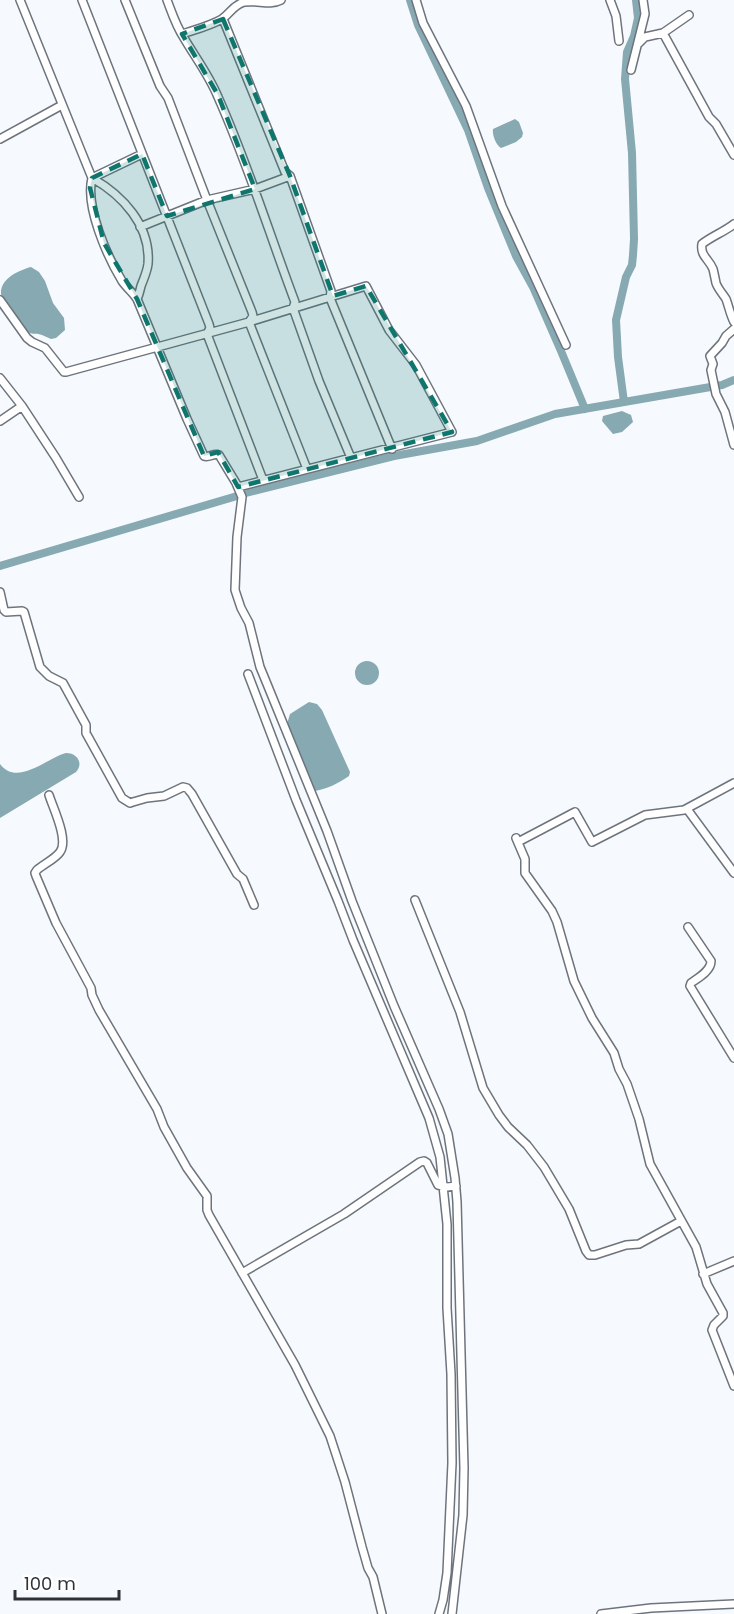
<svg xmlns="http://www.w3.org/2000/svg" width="734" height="1614" font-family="Poppins,sans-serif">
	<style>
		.water { fill: #86a9b2 }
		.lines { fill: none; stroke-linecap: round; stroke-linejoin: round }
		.canal { stroke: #86a9b2; stroke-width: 8 }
		.street-casing { stroke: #6e747d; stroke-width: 10 }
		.street { stroke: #fff; stroke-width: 7 }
		.marked { fill: #0f766e; fill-opacity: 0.2; stroke: #0f766e; stroke-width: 4.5; stroke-dasharray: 12 8; stroke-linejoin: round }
	</style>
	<rect width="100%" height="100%" fill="#f6f9fd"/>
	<path class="water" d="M515,119L519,122L523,133L522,137L516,142L501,148C496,145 492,135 493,129Z
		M31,267L39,272L45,281L53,303L64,318L65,330L56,338L51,339C48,338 45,336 42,335C37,333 33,335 28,332C19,327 17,317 12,309C9,303 2,301 1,294C0,278 20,270 31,267Z
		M622,411L631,415L633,422L622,432L613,434L602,421L603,416Z
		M355 673a12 12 0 1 1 24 0a12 12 0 1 1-24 0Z
		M309,702L317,704L322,710L350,772L349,776C339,783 327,789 315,791L305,771L287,724L290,714Z
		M66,753C77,753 84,763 76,772L0,818V764C17,787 47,758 66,753Z"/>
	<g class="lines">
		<path class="canal" d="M410,0L418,25L468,130L488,188L516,256L533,287L561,351L585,409
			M624,402L618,357L616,320L626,277L632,265L633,255L634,239L632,153L625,79L627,52L634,36L638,18L636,0
			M245,493L394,456L477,441L555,414L722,385L734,380
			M0,566L237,496"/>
		<g class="street-casing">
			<path id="street" d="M20,0L92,178C85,207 107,256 122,281C127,288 133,293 137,299L187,419L204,456C209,458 213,453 219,455L236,483L242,497L237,537L235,590L241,608L249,623L260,667L267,684L327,831L352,901L394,1006L439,1109L448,1134L455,1178L457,1202L464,1468L463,1515L452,1614
				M82,0L209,324L210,328L207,334L263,480
				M125,0L160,86L168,98L207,200L252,312L253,316L249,322L307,469
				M167,0C172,13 176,26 184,38C195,57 209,75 218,97C248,164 269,233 295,302L293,308L319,381L351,458
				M416,0L423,23L466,106L502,206L566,345
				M610,0L616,16L619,41
				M223,19L285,172L290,176L331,291L330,298L392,449
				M663,33L689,15
				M182,34C194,30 210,26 222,19C231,13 232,6 244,2C259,0 269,6 281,0
				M639,43L645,37L663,33L709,117L716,124L734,155
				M631,70L645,14L643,0
				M0,139L62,105
				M92,178C122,195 151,225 148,264C147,272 144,278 141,286C140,290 139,295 137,299
				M92,178L142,154
				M734,224C724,232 712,236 702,244C700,256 709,259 713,269C714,273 715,278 716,283C718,289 723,294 726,299C729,307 730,314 734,322
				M140,227L207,200L255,189L290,176
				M0,300L27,338L32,342L45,348L64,372H66L249,322L366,286L389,330L416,365L452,432L238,487
				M734,329L726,336L722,343L710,356L713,364L711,370L716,394L725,412L734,445
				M0,378L22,406L0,421
				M22,406L56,458L79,497
				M0,592L4,610L6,612L22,611L24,612L40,667L49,676L63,683L86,725V733L122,798L130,803L133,802L147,798L164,796L183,787L187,788L192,794L237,874L243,879L254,905
				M248,674L296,800L338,901L353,940L429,1118L440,1157L447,1224V1308L451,1374L452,1463L447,1573L443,1600L439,1614
				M49,795C53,808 69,840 60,852C55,859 44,864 37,870L35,873L36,876L56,923L91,988L92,995L99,1010L157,1109L164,1127L187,1168L207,1196V1210L209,1215L295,1365L330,1436L345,1482L362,1547L368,1568L373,1577L382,1614
				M687,809L734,873
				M516,838L525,859V873L552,911L557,922L574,981L592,1018L614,1053L619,1069L627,1084L639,1119L650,1164L696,1247L707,1284L723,1313V1316L714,1325L712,1330L734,1386
				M518,842L575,812L592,842L645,815L684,810L734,783
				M415,900L460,1012L483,1088L499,1115L508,1127L527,1145L544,1167L569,1209L586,1251L589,1255H595L626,1245L639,1244L681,1221
				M688,927L711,961C711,971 698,978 691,983L690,986L734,1058
				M242,1273L344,1214L420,1162L424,1161L427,1163L438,1185L447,1187L456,1186
				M703,1274L734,1261
				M601,1614L651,1608L734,1604"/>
		</g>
		<use href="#street" class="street"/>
	</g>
	<path class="marked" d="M223,19L290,176L333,296L366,286L452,432L238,487L218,452L204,456L137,299L104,243L90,188L92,178L142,154L167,216L255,189L218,95L182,34Z"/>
	<path d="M15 1590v9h104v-9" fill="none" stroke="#2e3135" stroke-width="3"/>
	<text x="24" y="1590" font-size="18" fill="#2e3135" stroke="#ffffff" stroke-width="4.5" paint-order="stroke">100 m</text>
</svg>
